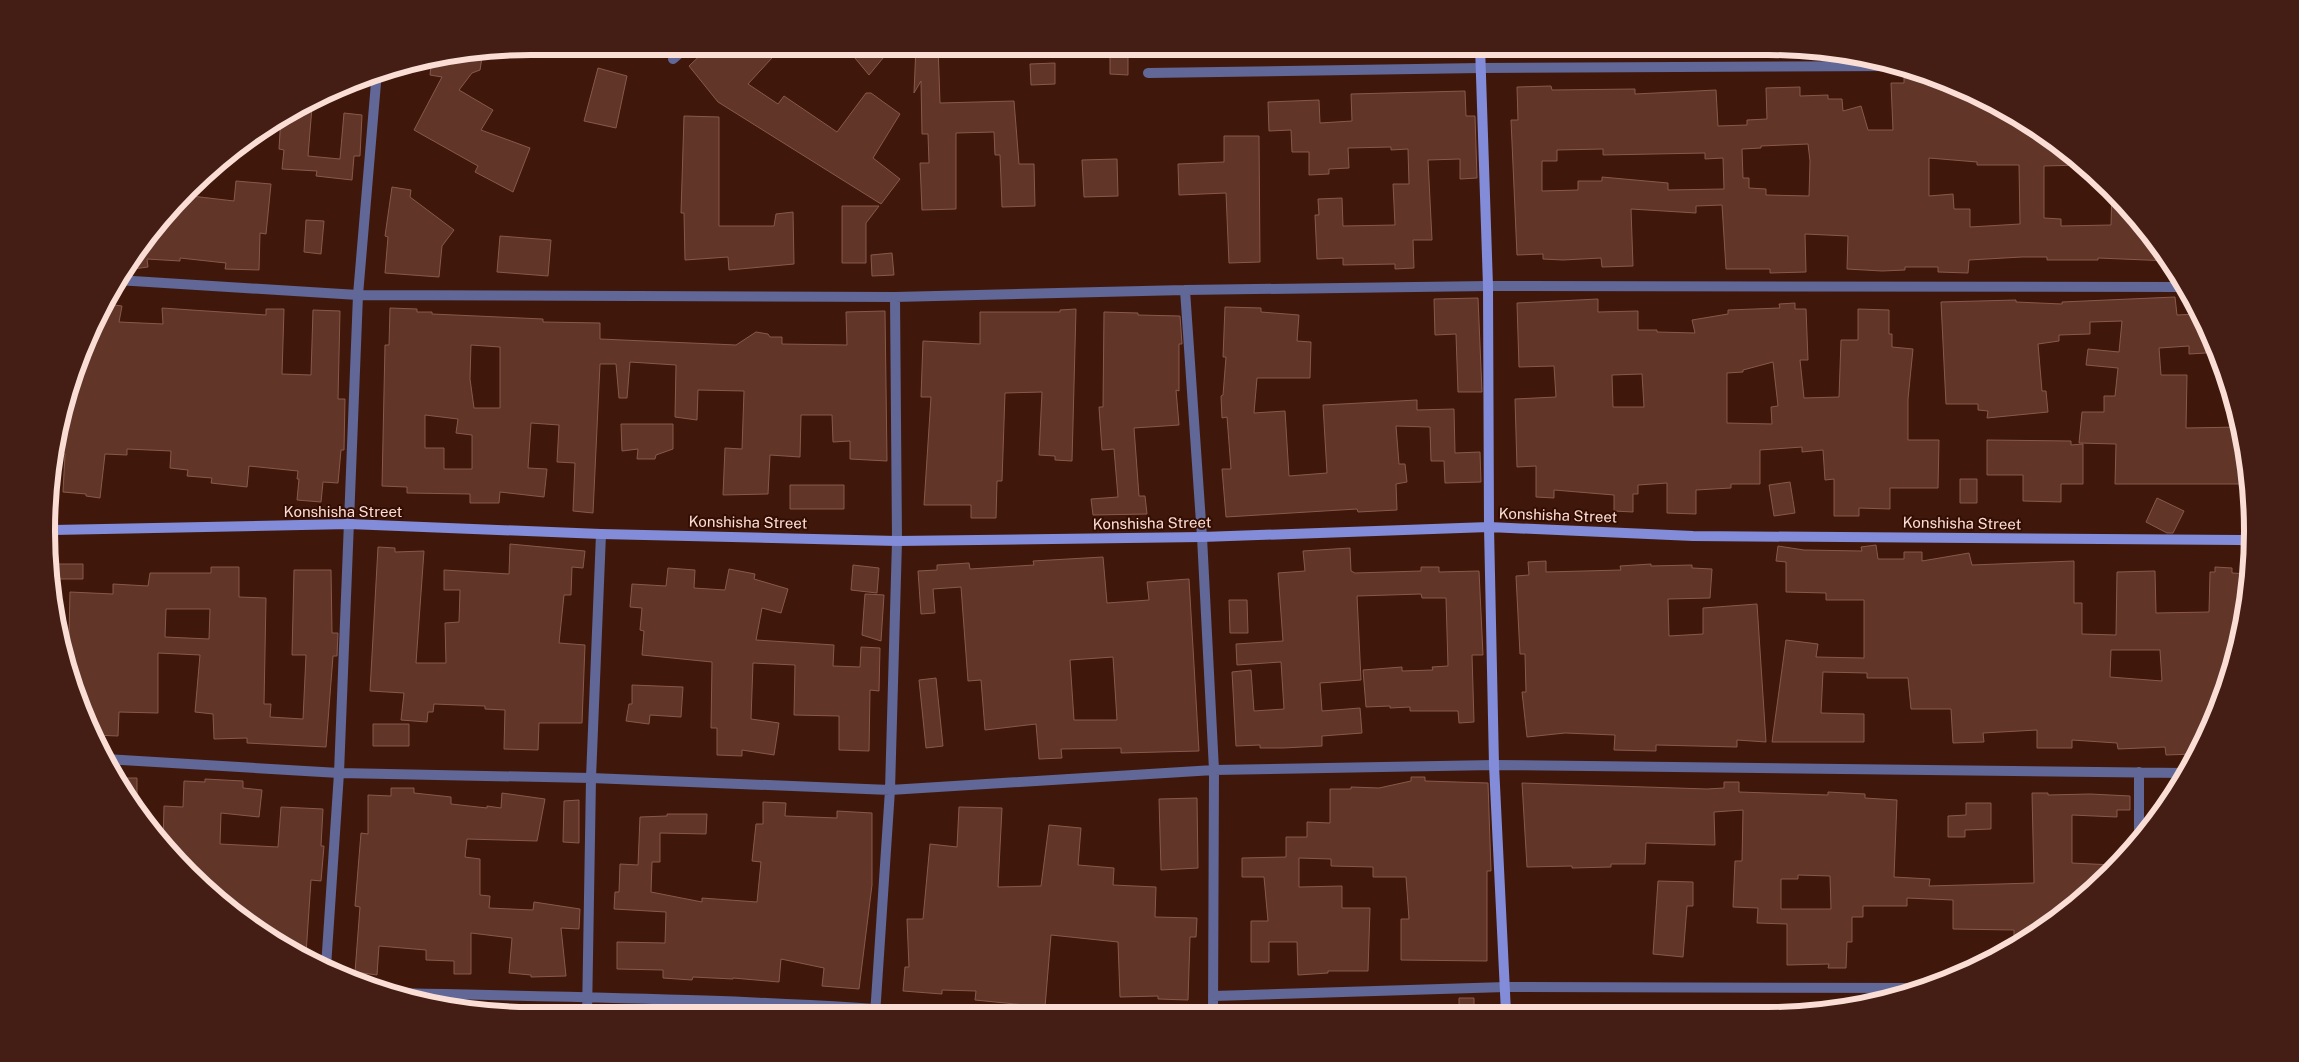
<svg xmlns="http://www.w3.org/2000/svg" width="2299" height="1062" font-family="'Public Sans',sans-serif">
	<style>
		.building { fill: #613629; stroke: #88594b; fill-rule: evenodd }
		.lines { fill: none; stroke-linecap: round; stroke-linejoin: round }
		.street { stroke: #616797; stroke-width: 10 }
		.secondary { stroke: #838cd8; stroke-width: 10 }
		.labels { text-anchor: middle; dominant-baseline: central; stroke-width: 4; stroke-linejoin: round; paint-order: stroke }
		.street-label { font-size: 15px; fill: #faded5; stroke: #340d03 }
		.rim { fill: none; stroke: #faded5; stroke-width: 6 }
	</style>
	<rect width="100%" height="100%" fill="#3f180b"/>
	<path class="building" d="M710,46H783L748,84L778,104L784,96L837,132L866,93H871L900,114L873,158L900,179L881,204L718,102L689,66Z
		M845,46H893L869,75Z
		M916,46H938L940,103L1014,101L1019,164H1034L1035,206L1002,207L1000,155H995L994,132L956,133V209L922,210L920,163H929L928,134H922L921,81L914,93Z
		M483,51L480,70L472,73L459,90L493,110L481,130L530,148L513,192L475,172L478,166L414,130L442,77L430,75L432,57Z
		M1110,56L1128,57V75L1110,74Z
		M1055,63V84L1031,85L1030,64Z
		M598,68L627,76L616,128L584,121Z
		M1935,77L1953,83L2037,128L2082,165L2044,166V218L2061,219V226L2111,225L2112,189L2170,261L2098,258V260H2047V257H2022L1969,260L1968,273L1938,272V267H1905V270L1882,271L1847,269L1848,236L1805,234L1806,272L1770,273V269H1726L1722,205L1696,206V213L1631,209L1633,266L1602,267L1601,258L1563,260L1543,259V254L1517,255L1511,120H1518L1517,87L1551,86L1552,90L1635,89V94L1716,90L1718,126L1747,125V120L1767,119L1766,88L1800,87V96L1828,95V99H1842L1843,111L1861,106L1868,130H1893L1891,83H1904V78ZM1808,144L1810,161L1809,196L1766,195V189L1749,188V178H1743L1742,149L1761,148V146ZM1603,149V155L1705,153V159L1723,158L1724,189L1668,190V183L1602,177V181H1578V190L1542,191V161H1557V150ZM1929,158L1977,162V165H2019L2020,224L1970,227V209H1954L1953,194L1929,196Z
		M1465,91L1466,116H1475L1477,178L1460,179V159L1428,160L1432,240H1413L1414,268L1395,269V264L1343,265V258L1317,259L1315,215H1319L1318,199L1342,198L1343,226L1395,225L1393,184H1409L1408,149L1391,150V147L1348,148L1349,168L1329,169V174L1309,175V152H1292L1291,130L1269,131L1268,102L1319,100L1320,123L1352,121L1351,94Z
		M300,106L312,107L308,156L340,159L344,113L362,115L360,156H354L352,180L316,176L317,171L282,169L284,150L279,149L281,116Z
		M684,116L719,117V226H774L776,214L793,212L794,264L729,270L728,257L685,260L684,213H681Z
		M1224,136H1259L1260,262L1229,263L1226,193L1179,195L1178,164L1224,162Z
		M1117,159L1118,196L1084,197L1082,160Z
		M236,181L271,184L266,234L260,233L259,270L225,269L226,263L180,258V261L147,259L148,267L125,270L166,212L183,195L234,201Z
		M392,187L411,190L410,197L454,230L442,246L439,277L385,273L388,237L385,236Z
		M842,206H879L866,223V263H842Z
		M306,220L324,221L321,254L304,252Z
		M500,236L551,240L548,276L497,272Z
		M892,253L894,275L872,276L871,255Z
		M2175,297L2177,315L2199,314L2203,322L2206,353L2189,354V346L2159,348L2161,375H2187L2186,428L2241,427L2248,484H2115L2116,444L2079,443L2082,412H2104V396H2115L2118,368L2086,365L2088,349L2119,352L2122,321L2090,322V334L2059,335V341L2038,344L2042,391H2046L2048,412L1987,418L1988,411L1978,410V404H1946L1941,302L2016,300V302L2062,304V302Z
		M1478,298L1482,392H1458L1456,334L1435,335L1434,299Z
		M1598,299V312L1638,311V330H1657V332L1695,333L1692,320L1728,314V310L1780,308L1779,304L1795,303V309H1806L1808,360H1800L1804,398L1839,397L1841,340H1858V309L1889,310V334H1892V347L1913,349L1908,399V440H1939L1938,488H1890V509L1859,508V516H1834V479L1825,480L1823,450L1802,452V447L1760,450V484H1731V488L1696,490V514L1667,513V483L1638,485V494H1633V512L1614,511V495L1554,490V498L1536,497V466L1517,467L1515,399L1556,397L1554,366L1519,367L1517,303ZM1773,362L1778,406L1771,407L1772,424L1727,423V373L1743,372V370ZM1642,374L1644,407H1613L1612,375Z
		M106,304L122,306L119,322L163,324L162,308L266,315V309H284L282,374L311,375L313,310L340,311L338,399H345L344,450H341L338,483L323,482L321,502L297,500L299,479H297L298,471L249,466L247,487L211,483L212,478L187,476L188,470L170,468L171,451L127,449V455L105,454L100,498L86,496V494L63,492L65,454L55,453L56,437Z
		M1225,307L1261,308V312L1299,315L1297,341L1311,342L1310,378H1257L1254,413L1285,411L1289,476L1327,473L1323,405L1417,400V410L1454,409L1455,453L1480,452L1481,482L1445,483L1444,461H1431L1430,427L1396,426L1399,464H1405L1407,482L1396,484L1397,510L1358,512L1357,509L1226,517L1222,469H1231L1227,417L1222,418L1221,396L1223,395L1226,357H1223Z
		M390,308L417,309V312H432V314L543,319V322L600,323V339L736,345L756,332L768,334L770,337H782V344L847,345L846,312L885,311L887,461L850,459V441L833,442L832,415H801L800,457L770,455L768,494L723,495L725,448L742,449L744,391L698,390L697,420L675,417L676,365L630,362L627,398H619L616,364H600L593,513L573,511L575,463L557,462L559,425L531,423L528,468L547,469L544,497L500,492L499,503H470V494L407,493V487L382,486L385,345H389ZM471,345L500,347V408H474L470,379ZM425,415L458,419L456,433L472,435V469H444V448H425Z
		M1076,309L1072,461L1055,460V456L1039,455L1042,392L1005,393L1002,481H997L996,518H971V505H924L931,397H921L923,341L980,344V312H1060V310Z
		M1104,312L1138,313V315L1180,316L1182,344H1179V391L1176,390L1179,425L1134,428L1139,496H1145L1147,514L1093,515L1091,499L1118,497L1114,449L1102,450L1099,407H1103Z
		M621,424H673V449L656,455L655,459H637L638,449L622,451Z
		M1987,440L2071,441V445L2083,444V484H2061V502L2023,501V475H1987Z
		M1960,479H1977V503H1960Z
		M1790,482L1795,513L1774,516L1769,485Z
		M790,485H844V509H790Z
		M2157,498L2184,511L2173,533H2167L2146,522Z
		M510,544L585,551L583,568L572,567L571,595H564L559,643L585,645L582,723H539L538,750L504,749L505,710L485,709V706L434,704L433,712H428L427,722L401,720L404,693L370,691L378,547L395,548V552L424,551L416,663H446L445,623L459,622L460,590H444V570L509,574Z
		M1876,545L1878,559H1904V552H1922V561L1969,553L1972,565L2074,561V603H2082V634L2116,635L2117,572L2155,571L2156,613L2209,612L2210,572H2215V567L2232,568V573L2249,574L2243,625L2216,716L2194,754L2166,755L2165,747L2118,749L2117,743L2072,740V748H2037V730L1983,733L1984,742L1953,743L1951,709H1911L1908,678H1867V673L1823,672L1821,713L1864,714V742H1772L1786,640L1818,644L1816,657L1864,658V600H1826V593L1786,592V562L1776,561L1778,546L1804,550L1862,551L1861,547ZM2111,650H2160L2162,681L2110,677Z
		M1350,548L1351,571L1355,573L1421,571V567H1439V572L1479,571L1483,655H1472L1474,722L1459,723L1458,711H1410V707L1390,708V706L1366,707L1363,670L1402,667V671L1433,670L1432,667L1448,666L1446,598H1422L1421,594L1357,596L1361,680L1320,683L1322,711L1360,708L1362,733L1322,736V746L1283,748H1260V745L1236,746L1232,672L1251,670L1254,711L1284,709L1281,662L1237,665L1236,644L1283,641L1278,573L1305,571L1303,551Z
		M1103,557L1107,603L1149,600L1147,582L1189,579L1199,751L1121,753V748L1061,749L1062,758L1039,759L1036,724L985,730L981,680L968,681L961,587L933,589L935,613L921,614L918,571L937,570V565L969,563L970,569L1034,565L1033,561ZM1113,657L1117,720H1074L1070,660Z
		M1546,561V572L1621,570L1620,566L1651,564V566L1692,565V568L1712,569L1710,598L1668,599L1669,636L1703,634V608L1757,604L1766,742L1737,740V747L1656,745V751L1614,750L1615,735L1565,733L1527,737L1522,692H1526L1525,654H1520L1516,576L1529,575L1528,562Z
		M51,564H83V579H51Z
		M853,565L879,568L877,593L851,590Z
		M211,567H239V597L266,598L264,704H271L270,717L303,719L306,655H292L294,570H331L332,633H338L337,656H333L326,747L247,743V738L214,739L213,714L195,712L200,655L158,653V713L119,712L118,736L94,735L75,693L74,678H70L60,635H69L70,592L113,594V584L148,586L150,573H211ZM166,609H210L209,639L165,637Z
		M668,568L695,570L694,588L725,590L729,569L755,574L754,579L788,589L781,613L762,608L756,640L834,645L833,666L860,667L861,647L880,648L879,691L870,690L869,751L839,750V716L794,715L795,665L753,663L751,719L779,723L774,755L742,750V756L717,755V728H711L712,662L642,655L644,631L640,630L642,608L630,607L632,584L666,586Z
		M865,594L884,595L881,641L862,635Z
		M1229,600H1247L1248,633H1230Z
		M936,678L943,746L926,748L919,680Z
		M632,685L683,687L681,717L650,715L649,724L626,721L629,704H632Z
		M373,724H409V746H373Z
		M1411,777H1425V781L1488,783L1491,871H1487V961L1401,960V919H1409L1406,877H1373V867L1331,866V859L1299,858V887L1342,886V908H1370L1368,971H1328V973L1298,975L1297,942H1269V962H1251V921H1268L1264,877H1242V858L1286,857V837H1307V822L1330,823V789H1351V787L1379,788L1411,781Z
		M114,778H137V810L125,792Z
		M205,779L243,781V788L262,790L259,817L221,813L220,844L278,847L281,807L323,809L321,846H324L321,881L311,880L306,954L212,896L163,845L164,806L183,807L184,781L205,782Z
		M1724,782H1739V792L1828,795V792L1865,794V798L1897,800L1894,877L1930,879L1929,886L2034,883L2032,793H2048V795L2090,794L2130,796V810H2117V817L2072,815V863L2113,865L2063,915L2014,944V930L1953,929V900L1907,898V906H1863V917H1852V942H1847L1846,968H1828L1829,964L1787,965V924L1757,923L1758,908L1733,907L1735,861H1742L1743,810L1714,812L1715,845L1646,843L1645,864H1611V867L1572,868V866L1527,867L1522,783L1707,789L1724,788ZM1798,875L1830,876L1831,909H1781V879H1798Z
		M391,788H414V793L451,797V804L487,808V806L501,808L502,793L545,799L537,841L467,839L465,857L480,859V895L490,896L489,908L533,910L534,902L580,909L579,929L561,928L566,976L531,977V975L509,973L512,938L471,933V974H454V961L426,960V950L379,946L377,975L355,972L360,907L355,906L361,833L368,834V795L391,796Z
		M1197,798L1198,868L1161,870L1159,799Z
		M579,800V843L563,842L564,801Z
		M763,802L786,803L785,816L837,818V811L872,813V885L859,989L822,986L824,968L781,959L779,982L733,978V979L693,977L692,980L663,978V970L617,969V942L665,943L666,912L614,909L615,892H619L620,864L638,865L640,817L667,816V814H707L706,834L660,833V862H652L651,892L702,902V898L757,902L761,862L752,861L756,824H763Z
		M1966,803H1991V829L1965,830V837H1948V816L1966,815Z
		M959,807L1002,808L998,887L1041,886L1049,825L1081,828L1078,865L1114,868L1113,885L1156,887L1155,917L1197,918L1196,937H1190L1188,1000L1158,999V996L1120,997L1118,942L1051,935L1045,1007L975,1000L976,991L942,990V994L903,991L905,967H909L907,919H923L930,844L957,847Z
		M1658,881L1693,882V906H1687L1683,957L1653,954Z
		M1459,998H1474V1013H1459Z"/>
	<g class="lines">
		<path class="street" d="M673,59L688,46
			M1148,73L1480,68L1896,66
			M359,79L376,80
			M117,280L358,295L895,297L1185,290L1488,286L2185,287
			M1185,290L1202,537L1214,770L1213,1014
			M105,759L339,773L591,778L890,790L1214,770L1494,765L2183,773
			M2139,772V840
			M326,967L339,773L358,295L377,71
			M394,993C577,997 761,999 943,1014
			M1213,996L1506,987L1918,988
			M875,1015L890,790L897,541L895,297
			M587,1016L591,778L601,534"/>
		<path class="secondary" d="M1480,46L1488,286L1489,527L1494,765L1506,1013
			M53,530L349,524L601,534L897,541L1202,537L1489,527L1693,536L2240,540L2252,542"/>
	</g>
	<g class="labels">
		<g class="street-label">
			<text x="343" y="511">Konshisha Street</text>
			<text transform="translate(1558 515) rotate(2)">Konshisha Street</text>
			<text transform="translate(748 522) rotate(1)">Konshisha Street</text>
			<text transform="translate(1152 523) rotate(-1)">Konshisha Street</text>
			<text transform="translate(1962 523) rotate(1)">Konshisha Street</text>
		</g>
	</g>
	<path d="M0 0H2299V1062H0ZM531 55H1768A476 476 0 0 1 2244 531V531A476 476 0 0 1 1768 1007H531A476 476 0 0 1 55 531V531A476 476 0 0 1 531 55Z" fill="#441e14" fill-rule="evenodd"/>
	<path class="rim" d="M531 55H1768A476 476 0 0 1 2244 531V531A476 476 0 0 1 1768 1007H531A476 476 0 0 1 55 531V531A476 476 0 0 1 531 55Z"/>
</svg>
